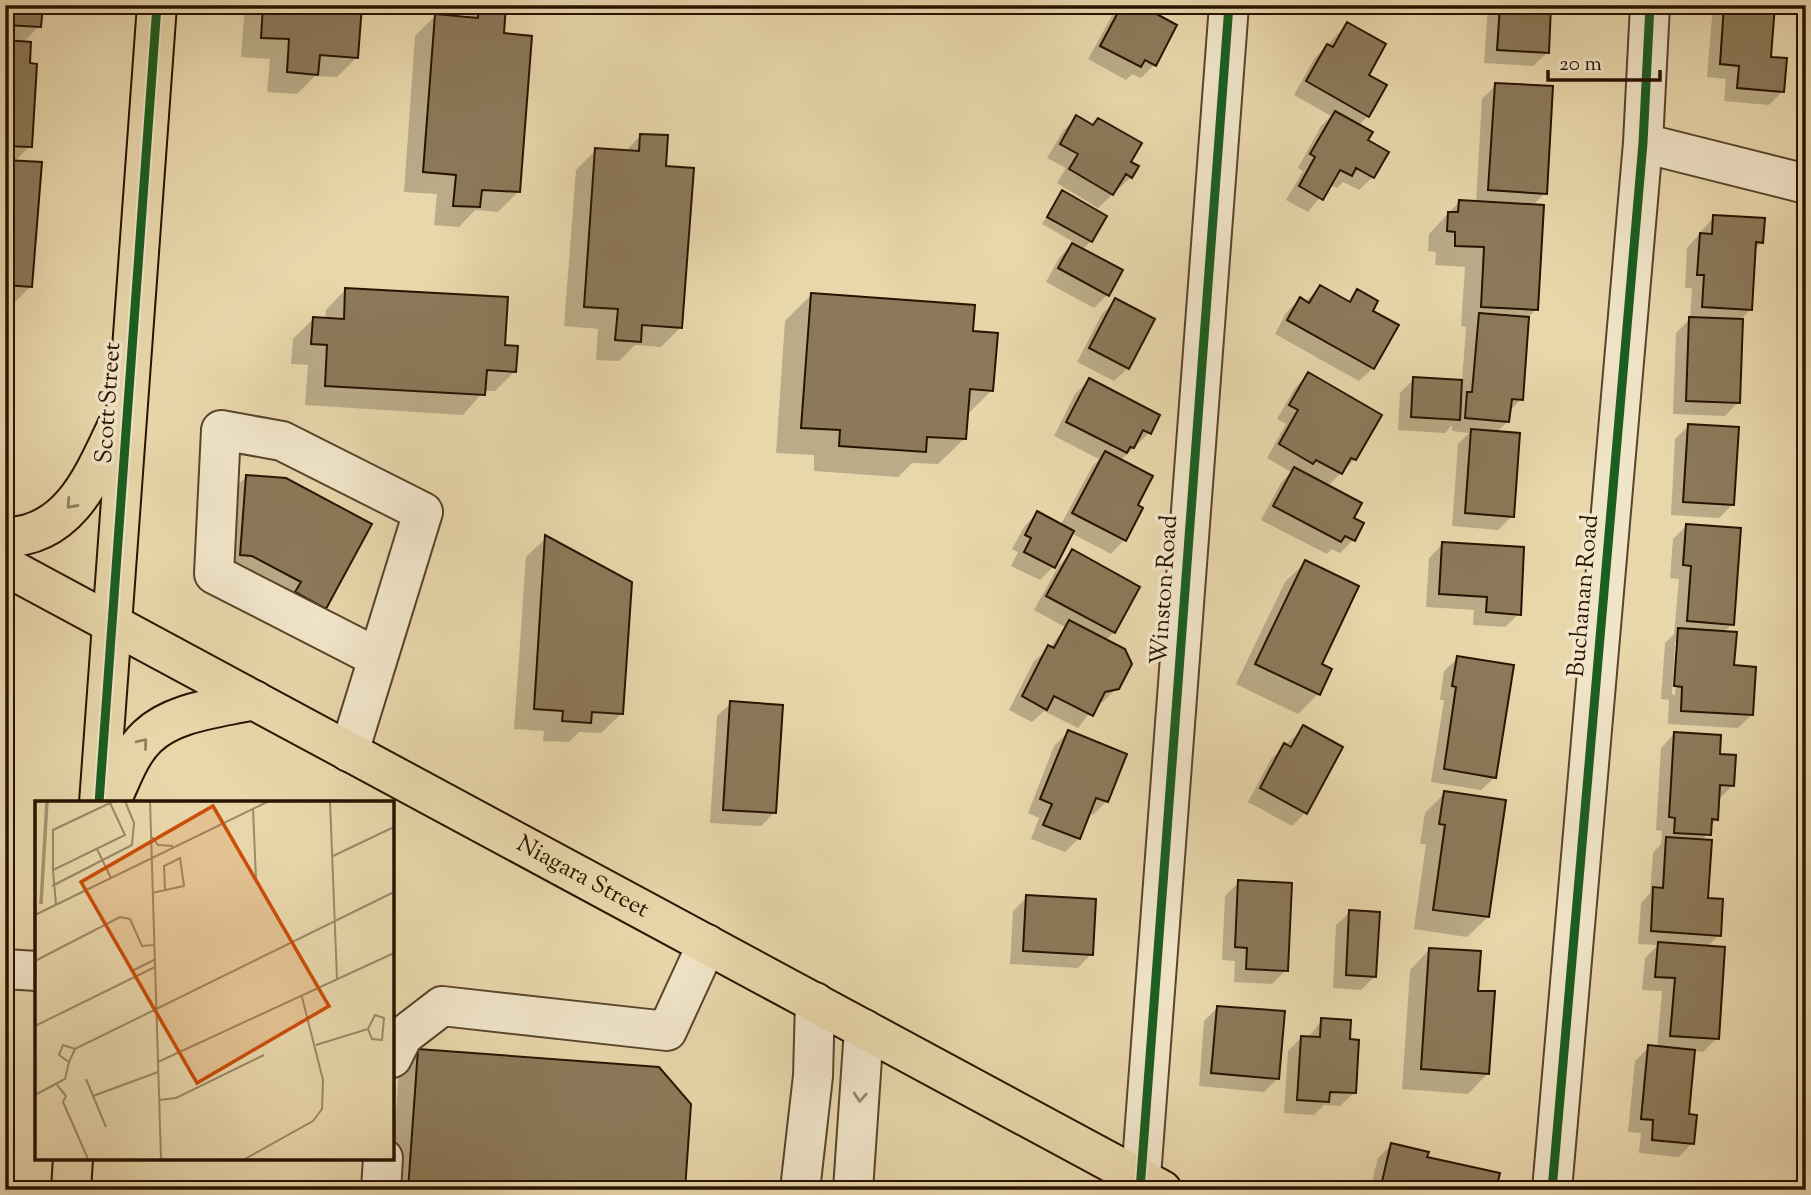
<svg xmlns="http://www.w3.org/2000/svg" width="1811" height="1195" font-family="'Sorts Mill Goudy',serif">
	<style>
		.shadow { fill: #0003; fill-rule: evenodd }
		.building { fill: #8c795a; stroke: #281301; stroke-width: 2 }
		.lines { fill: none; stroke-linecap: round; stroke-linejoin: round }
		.minor-casing { stroke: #58442c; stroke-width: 42 }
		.major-casing { stroke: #281301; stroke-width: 42 }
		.minor { stroke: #f1e5c9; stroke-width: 38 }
		.major { stroke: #e9d7ac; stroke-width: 38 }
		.cycleway-casing { stroke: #f1e5c9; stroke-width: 13 }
		.cycleway { stroke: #1b5e20; stroke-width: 9 }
		.oneway { stroke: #927f5f }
		.oneway2 { stroke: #97866f }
		.labels { text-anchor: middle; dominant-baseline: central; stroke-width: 7; stroke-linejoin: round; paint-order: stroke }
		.street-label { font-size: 24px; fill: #281301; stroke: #f1e5c9 }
		.inset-river { fill: none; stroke: #a79472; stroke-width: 3.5 }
		.inset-road { fill: none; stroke: #9c8968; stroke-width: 2 }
		.view { fill: #cb4e0a; fill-opacity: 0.15; stroke: #cb4e0a; stroke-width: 3.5 }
		.inset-edge { fill: none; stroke: #281301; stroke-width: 3.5 }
	</style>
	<rect width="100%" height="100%" fill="#e9d7ac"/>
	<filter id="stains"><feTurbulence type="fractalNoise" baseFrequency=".00286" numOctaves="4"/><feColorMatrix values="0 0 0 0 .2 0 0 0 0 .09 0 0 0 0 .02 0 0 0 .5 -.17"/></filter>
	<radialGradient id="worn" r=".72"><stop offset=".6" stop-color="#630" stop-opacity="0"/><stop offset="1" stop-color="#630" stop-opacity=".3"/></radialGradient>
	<path class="shadow" d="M5,5L39,26L23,43L30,146L14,162L31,286L11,306H5Z
		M245,5H360L357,57L337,77L315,76L297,94L267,92L270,59L241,57Z
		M477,5H504L502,35L518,192L498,212L475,210L459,227L434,225L437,194L404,192L415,36L435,16L464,19Z
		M1121,5H1136L1155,64L1141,78L1132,74L1126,80L1088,59L1113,14Z
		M1488,5H1549L1547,53L1533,66L1484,63Z
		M1713,5H1773L1770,58L1783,91L1769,105L1724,101L1726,79L1707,77Z
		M1347,24L1367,75L1368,116L1358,126L1365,141L1373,177L1359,190L1343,182L1337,188L1330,185L1308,212L1286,200L1303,171L1298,168L1321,126L1331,116L1294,95L1314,59Z
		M1496,85L1545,193L1532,206L1536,309L1528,318L1521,399L1509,412L1508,421L1496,433L1512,516L1498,530L1452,526L1458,444L1469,433L1452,431V425L1445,433L1398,430L1400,393L1414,379L1462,382L1466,327L1461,326L1465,267L1435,265L1436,252L1428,251L1429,234L1459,202L1476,203L1482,99Z
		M1076,118L1092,126L1098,120L1129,163L1131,177L1098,208L1057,183L1066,168L1047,158L1063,131Z
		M641,135L664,168L681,327L661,347L635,345L619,361L596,360L598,329L564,326L576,170L596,150L625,152Z
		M1062,192L1091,241L1084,248L1042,224Z
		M1714,217L1762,242L1754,250L1750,310L1739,321L1738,402L1725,416L1673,414L1676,333L1690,319L1692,288H1685L1687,248Z
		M1072,245L1107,295L1094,308L1046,282L1059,258Z
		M1320,287L1347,302L1358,292L1370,311L1373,368L1359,381L1275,334L1286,313L1300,299L1305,302Z
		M346,289L503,347L515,371L495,391H484L463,415L305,405L308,365L291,364L293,339L313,319H325L326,310Z
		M811,295L971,333L992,390L966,416L964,439L938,464L912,463L898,477L814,471V455L776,453L785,321Z
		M1116,300L1128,368L1114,381L1077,362L1102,314Z
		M1806,300V334L1800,333Z
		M1308,374L1355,459L1327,487L1351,519L1353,540L1340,553L1331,549L1327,554L1261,520L1281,483L1291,472L1267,458L1286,424L1277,419L1295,388Z
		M1089,380L1149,433L1120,461L1136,505L1141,508L1124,540L1111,554L1071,533L1053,567L1040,580L1011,566L1018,552L1012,549L1024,527L1037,513L1060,526L1092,467L1099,459L1054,436L1075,394Z
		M1688,426L1733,504L1719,518L1671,515L1675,439Z
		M246,477L324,607L304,628L231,575L226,497Z
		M1687,525L1732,624L1723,633L1751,715L1738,728L1668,724L1669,700L1661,699L1665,643L1674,634L1679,579L1670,578L1673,539ZM1675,642H1679L1675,695L1672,694Z
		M546,538L622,713L601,733L579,732L569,742L543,741L544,731L514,729L526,557Z
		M1443,544L1519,614L1505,627L1473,625L1474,610L1426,607L1429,558Z
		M1072,552L1138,588L1114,632L1105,641L1117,688L1103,702L1097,703L1078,728L1044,711L1032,722L1009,710L1034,661L1050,648L1065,627L1034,610L1059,565Z
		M1306,562L1318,694L1298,714L1236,684L1285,582Z
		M1458,658L1495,777L1481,790L1431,782L1444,700H1440L1444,671Z
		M731,703L775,812L761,826L710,823L717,716Z
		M1304,727L1305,813L1292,826L1248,802L1271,759Z
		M1068,732L1107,801L1093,815L1089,813L1079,838L1065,852L1031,839L1039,818L1028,813L1054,746Z
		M1674,734L1718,755L1732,786L1719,799L1716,819L1702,841L1706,899L1719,935L1706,948L1717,1038L1703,1052L1693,1051L1687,1116L1692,1143L1679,1157L1639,1153L1641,1133L1628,1132L1635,1061L1649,1047L1657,1048L1662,991L1642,990L1645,958L1658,945L1638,944L1641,903L1650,893L1653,853L1661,844L1662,831L1656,830L1661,748Z
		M1445,793L1488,917L1467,937L1414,929L1426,844H1420L1425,813Z
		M1239,882L1286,970L1272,984L1234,982L1235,961L1222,960L1225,896Z
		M1027,897L1091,954L1078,968L1010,964L1013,911Z
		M1350,912L1375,976L1361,990L1333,988L1336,925Z
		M1430,949L1488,1073L1468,1094L1402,1089L1410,970Z
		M1218,1007L1278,1078L1264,1092L1199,1086L1204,1021Z
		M1322,1020L1349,1041L1354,1093L1340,1106L1324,1105L1314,1115L1284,1113L1288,1051L1301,1038H1308Z
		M419,1051L683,1190H390L399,1071Z
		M1391,1145L1425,1158L1494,1190H1370L1378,1158Z"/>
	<path class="building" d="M5,5H43L41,27L5,25Z
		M263,5H362L358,58L320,55L318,75L287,72L289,39L261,38Z
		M479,5H506L504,33L532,36L520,192L482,190L480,207L453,206L456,175L423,172L435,14L478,18Z
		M1122,5H1140L1177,25L1156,66L1145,60L1141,67L1100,46Z
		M1500,5H1551L1549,53L1497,50Z
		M1724,5H1775L1771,57L1787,58L1784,92L1737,88L1739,66L1720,64Z
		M1347,22L1386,44L1369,75L1387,85L1369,117L1306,81L1327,44L1333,47Z
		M5,40L31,42L30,63L37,64L32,147L5,146Z
		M1495,83L1553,86L1547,194L1488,190Z
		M1335,111L1373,132L1368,140L1389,152L1374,178L1356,168L1352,176L1340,170L1323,200L1299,186L1315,157L1310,154Z
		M1076,115L1093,125L1098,118L1142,143L1131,162L1139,166L1132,178L1126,174L1113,195L1069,169L1078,154L1060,144Z
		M640,134L668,135L666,166L694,168L682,328L642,325L641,342L615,340L618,309L584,307L595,148L639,151Z
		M5,160L42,162L32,287L5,285Z
		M1062,190L1107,216L1092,242L1047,217Z
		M1459,200L1544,205L1538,310L1481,307L1484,247L1455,246V232L1447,231L1448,212H1458Z
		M1713,215L1765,218L1763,243L1756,242L1752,310L1702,307L1704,275H1697L1700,233L1712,234Z
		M1072,243L1123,270L1109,296L1058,268Z
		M1320,285L1350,302L1357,289L1378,301L1373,311L1399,325L1374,369L1287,320L1300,297L1309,303Z
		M345,288L508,297L505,345L518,346L516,372L487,370L485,395L325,386L327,345L311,344L313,317L344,319Z
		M811,293L975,305L973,331L998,333L993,391L970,389L966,439L927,437L926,452L839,446L840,430L801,428Z
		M1115,298L1155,319L1129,369L1089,348Z
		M1479,313L1529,317L1523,400L1512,399L1509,422L1465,418L1467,392H1472Z
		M1689,317L1743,319L1740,403L1686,401Z
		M1308,372L1382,415L1356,460L1351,458L1342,474L1316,460L1313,464L1279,444L1298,410L1289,405Z
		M1413,377L1462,380L1460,420L1411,417Z
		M1089,378L1160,415L1151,434L1143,430L1134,448L1130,447L1127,453L1066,422Z
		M1688,424L1739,427L1734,505L1683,502Z
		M1471,429L1520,433L1514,517L1465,513Z
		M1105,451L1153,476L1138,505L1143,508L1126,541L1072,513Z
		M1294,467L1362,503L1354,518L1364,523L1355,541L1345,536L1341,542L1273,506Z
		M246,475L286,478L372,524L326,609L295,592L301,582L252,556L240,555Z
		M1037,511L1074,531L1055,568L1024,552L1031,538L1025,535Z
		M1686,524L1741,528L1734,625L1687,621L1691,566L1683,565Z
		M545,535L632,582L623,714L592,712L591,723L562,721L563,711L534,709Z
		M1442,542L1524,547L1521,615L1486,612L1487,597L1439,594Z
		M1072,549L1140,587L1115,633L1046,596Z
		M1305,560L1359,586L1322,664L1332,669L1320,695L1255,664Z
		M1069,620L1125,649L1132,664L1119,689L1105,692L1093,716L1054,696L1047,710L1022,696L1048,645L1054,648Z
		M1678,628L1737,632L1734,665L1756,667L1753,715L1681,711L1682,687L1674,686Z
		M1457,656L1514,665L1496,778L1444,769L1456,687L1452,686Z
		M730,701L783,705L776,813L723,810Z
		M1303,725L1343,747L1307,814L1260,788L1284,743L1291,747Z
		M1068,730L1127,754L1108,802L1096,798L1080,839L1043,825L1052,804L1040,799Z
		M1674,732L1721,735L1720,754L1736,755L1734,786L1720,785L1718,820L1712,819L1711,835L1674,833L1675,818L1669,817Z
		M1444,791L1506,800L1489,917L1433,910L1445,825L1439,824Z
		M1666,837L1712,840L1708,898L1723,899L1721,936L1651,931L1653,887L1663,888Z
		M1238,880L1292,883L1288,971L1246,969L1247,948L1235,947Z
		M1026,895L1096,899L1093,955L1023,951Z
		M1349,910L1380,912L1376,977L1346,975Z
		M1658,942L1725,947L1719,1039L1670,1036L1675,978L1655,977Z
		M1429,948L1481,951L1478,991H1495L1489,1074L1421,1069Z
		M1217,1006L1285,1011L1279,1079L1211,1073Z
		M1321,1018L1351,1020L1350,1039L1359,1040L1356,1093L1330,1092L1329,1102L1297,1100L1301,1036L1320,1037Z
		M1648,1045L1695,1050L1689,1114L1697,1115L1694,1144L1652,1140L1653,1120L1641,1119Z
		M418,1049L659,1067L691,1104L685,1190H408Z
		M1391,1143L1429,1152L1427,1157L1500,1173L1496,1190H1380Z"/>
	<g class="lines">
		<g class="minor-casing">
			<path id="minor" d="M1643,143L1806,184
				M349,752L423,512L282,441L221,430L214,574L378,658
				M5,969L37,971
				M392,1058L403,1036L442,1006L667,1031L707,944
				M381,1190L383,1158
				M800,1190L813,1076L815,1002
				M853,1190L864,1029
				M1140,1190L1229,5
				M1552,1190L1643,143L1650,5"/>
		</g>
		<g class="major-casing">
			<g id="major">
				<path d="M5,537C72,537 95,471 120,420"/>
				<path id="s1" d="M5,566L1162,1190"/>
				<path d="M99,803L157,5"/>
				<path d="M110,803C121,781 129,754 147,737C174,711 220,708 254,700"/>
				<path d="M71,1190L73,1158"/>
			</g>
		</g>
		<use href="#minor" class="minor"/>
		<use href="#major" class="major"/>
		<g class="cycleway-casing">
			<path id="cycleway" d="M99,803L157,5
				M1140,1190L1229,5
				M1552,1190L1643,143L1650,5"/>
		</g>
		<use href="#cycleway" class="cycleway"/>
	</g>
	<defs><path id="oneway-chevron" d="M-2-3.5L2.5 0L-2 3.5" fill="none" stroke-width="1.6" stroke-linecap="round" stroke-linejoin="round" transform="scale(1.75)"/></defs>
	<g class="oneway">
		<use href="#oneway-chevron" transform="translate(71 504) rotate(132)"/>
		<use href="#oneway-chevron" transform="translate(143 743) rotate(-50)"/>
	</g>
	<use class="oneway2" href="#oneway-chevron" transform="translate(860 1097) rotate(94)"/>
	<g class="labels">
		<g class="street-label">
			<text transform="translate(109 403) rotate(-86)">Scott Street</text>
			<text transform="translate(1165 590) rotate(-86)">Winston Road</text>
			<text transform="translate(1584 596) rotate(-85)">Buchanan Road</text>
			<text stroke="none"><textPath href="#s1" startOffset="656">Niagara Street</textPath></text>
		</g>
	</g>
	<g transform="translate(35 801)">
		<rect width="359" height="359" fill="#e9d7ac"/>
		<path class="inset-river" d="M6,103L12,0"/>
		<path class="inset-road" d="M115,0L126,358M295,0L302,178M218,8L221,78M116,35L123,44L138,45M62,48L76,77M298,55L359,26M18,69V29L75,2M17,85L97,44L99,22L90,0M117,92L149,85L145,57L129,65L130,89M21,103L18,69L90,34L75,2L79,0M0,114L234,0M0,160L85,116L95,118L107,145L119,144M97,170L119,159M0,225L120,166M281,244L333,228L340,214L349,217L347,239L337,238L333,228M40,248L34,261L24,254L28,244L40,248L359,91M123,261L359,152M51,278L71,326M22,284L31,295L28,301L53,358M0,294L30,278L34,261M58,295L123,271M124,299L141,297L229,254M210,358L278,320L287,308L288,279L267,196"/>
		<path class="view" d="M178,5L294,205L162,282L46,81Z"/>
		<rect width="359" height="359" class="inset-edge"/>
	</g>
	<rect width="1811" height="1195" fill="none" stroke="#e9d7ac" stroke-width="28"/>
	<rect x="7" y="7" width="1797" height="1181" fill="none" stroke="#281301" stroke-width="3.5"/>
	<rect x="14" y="14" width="1783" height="1167" fill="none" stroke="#281301" stroke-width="2"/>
	<path d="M1548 70v10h112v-10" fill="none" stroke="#281301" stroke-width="3.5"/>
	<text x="1559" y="70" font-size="21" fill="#281301" stroke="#f1e5c9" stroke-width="5" paint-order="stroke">20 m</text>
	<rect width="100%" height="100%" filter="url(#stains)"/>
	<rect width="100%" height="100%" fill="url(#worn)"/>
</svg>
